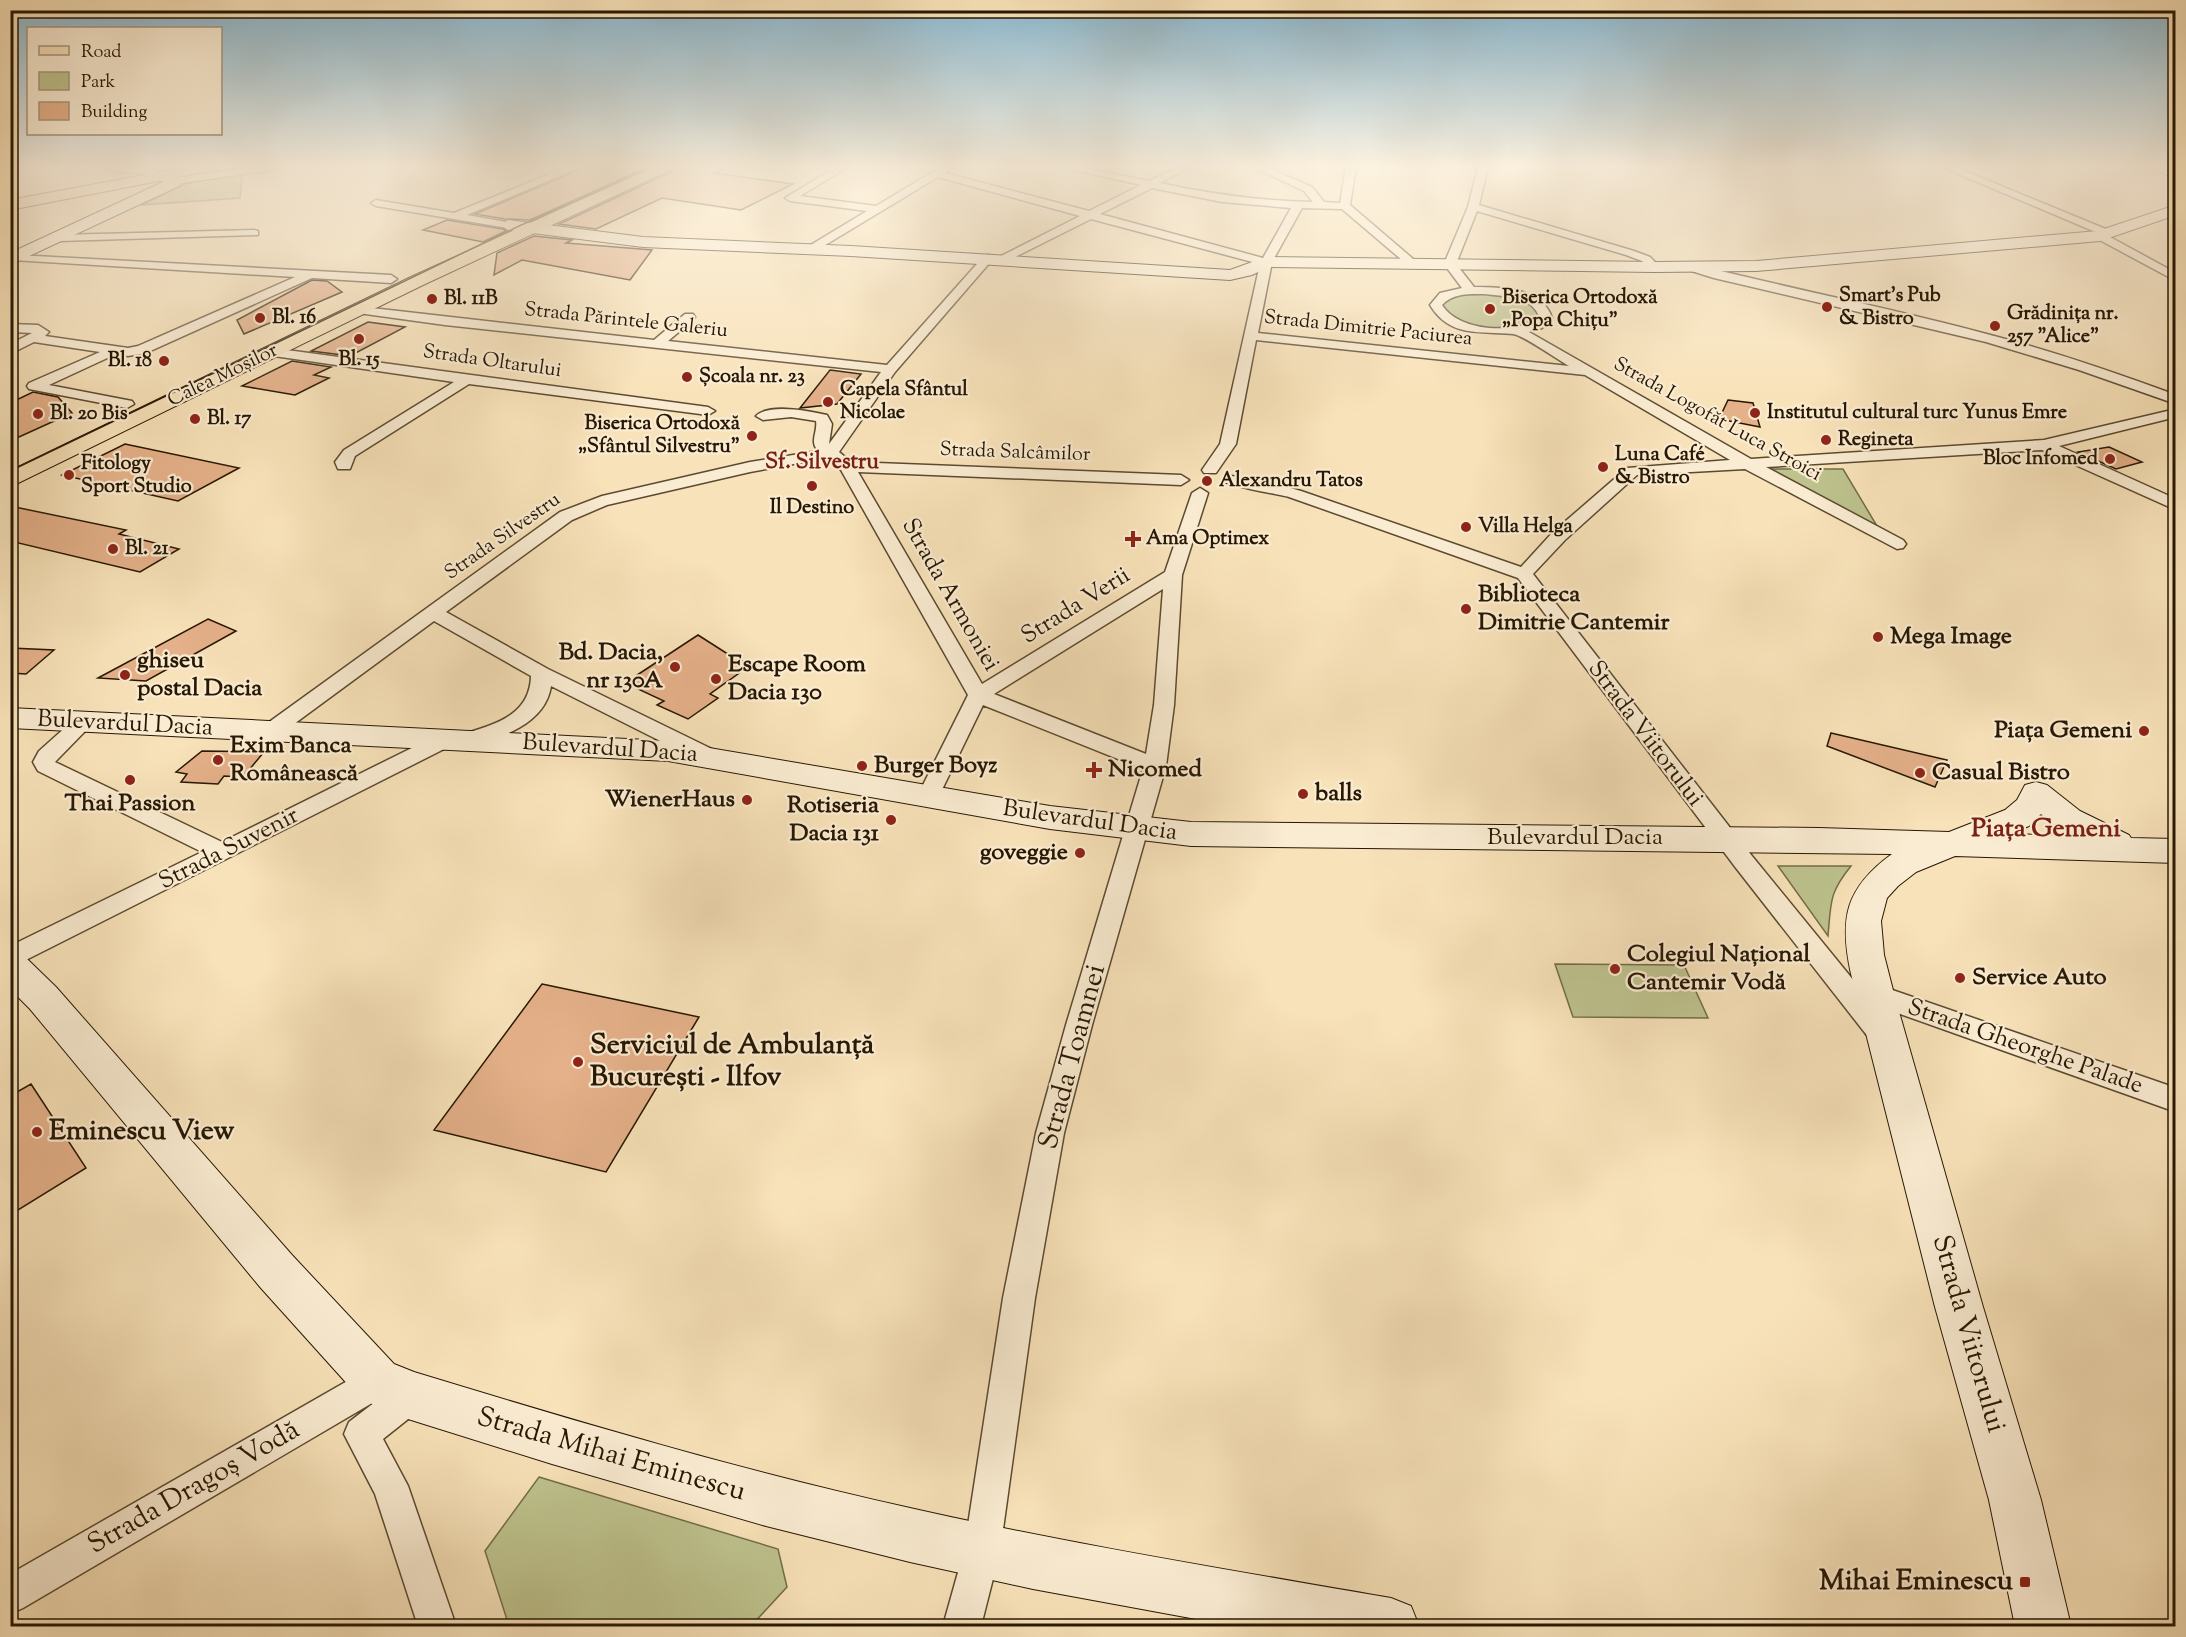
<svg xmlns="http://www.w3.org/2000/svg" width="2186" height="1637" font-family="'Sorts Mill Goudy',serif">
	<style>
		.green { fill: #bec38e; stroke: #726d48; stroke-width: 1.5 }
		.building { fill: #e5b18a; stroke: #271703; stroke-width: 1.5 }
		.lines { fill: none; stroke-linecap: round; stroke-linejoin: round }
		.street-casing { stroke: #5b4a30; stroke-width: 3 }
		.secondary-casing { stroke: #271703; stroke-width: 2 }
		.primary-casing { stroke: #271703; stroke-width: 2 }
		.street { fill: #faecd2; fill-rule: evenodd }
		.secondary { fill: #faecd2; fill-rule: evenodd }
		.primary { fill: #f8e2b9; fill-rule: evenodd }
		.tram { stroke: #271703; stroke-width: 1.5 }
		.poi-dot { fill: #8f2418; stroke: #faecd2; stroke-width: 2 }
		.labels { text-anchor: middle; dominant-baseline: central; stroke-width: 4.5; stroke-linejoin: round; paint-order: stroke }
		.far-poi-label { font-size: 20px; font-weight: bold; fill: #271703; stroke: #faecd2; text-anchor: start }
		.far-street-label { font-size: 20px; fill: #271703; stroke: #faecd2 }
		.far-neighbourhood-label { font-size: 22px; font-weight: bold; fill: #7a1f14; stroke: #faecd2 }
		.street-label { font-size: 24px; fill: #271703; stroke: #faecd2 }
		.poi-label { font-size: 24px; font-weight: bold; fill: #271703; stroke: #faecd2; text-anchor: start }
		.neighbourhood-label { font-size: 26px; font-weight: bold; fill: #7a1f14; stroke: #faecd2 }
		.near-poi-label { font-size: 28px; font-weight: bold; fill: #271703; stroke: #faecd2; text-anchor: start }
		.near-street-label { font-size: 28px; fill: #271703; stroke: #faecd2 }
	</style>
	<rect width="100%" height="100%" fill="#f8e2b9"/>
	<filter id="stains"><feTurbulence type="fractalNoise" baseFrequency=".00333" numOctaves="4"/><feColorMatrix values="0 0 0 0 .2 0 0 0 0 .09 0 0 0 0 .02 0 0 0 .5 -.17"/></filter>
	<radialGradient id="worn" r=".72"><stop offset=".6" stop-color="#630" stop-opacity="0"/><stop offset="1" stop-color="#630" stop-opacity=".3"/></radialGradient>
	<path class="green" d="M242,174L240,198L141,205L185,184Z
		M1468,293C1495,294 1517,294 1539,311C1539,338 1472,328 1455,319C1450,317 1446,311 1442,306C1448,297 1458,296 1468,293Z
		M1769,469H1843L1880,531Z
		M1778,866H1851C1829,893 1831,902 1828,936Z
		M1555,964L1684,965L1708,1018L1573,1017Z
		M539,1477L778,1549L787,1587L751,1626H509L485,1551Z"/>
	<path class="building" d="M586,167H648L530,220L505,219L475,214Z
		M674,167H727L715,173L793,184L741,210L662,198L596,229L559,224L671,172Z
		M447,220L503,229L506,231L483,242L423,230Z
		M534,236L572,240L566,243L652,250L630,280L522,260L494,275L497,253Z
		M312,280L327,281L342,292L244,334L237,320Z
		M368,322L405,327L350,356L311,351Z
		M292,361L331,367L314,375L329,378L295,395L242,386Z
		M830,370L861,374L837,404L800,408Z
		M33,392L58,397L72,413L10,441V403Z
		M1728,400L1753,403L1760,427L1719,419Z
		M125,444L239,468L178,501L62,475Z
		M2109,447L2142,462L2116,469L2078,452Z
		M10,506L126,530L119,534L179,549L140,572L10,541Z
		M208,619L236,631L146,681L98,678Z
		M698,635L734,658L752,664L710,694L718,698L688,719L657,705L664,701L625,683Z
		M10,648L54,650L26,674L10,673Z
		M1831,733L1947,760L1935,787L1827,746Z
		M202,751L264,752L243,777L224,776L218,784L181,782L187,774L176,772Z
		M542,984L699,1017L606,1172L434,1130Z
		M31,1084L86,1168L10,1215V1096Z"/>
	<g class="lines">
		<g class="street-casing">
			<path id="street" d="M104,167L151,169L169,176L164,179L150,175L109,170Z
				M252,167H277L272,170L175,184L170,181L175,178Z
				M567,167H581L467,215L512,223L513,225L508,228L376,206L371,203L376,200L454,213Z
				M836,167H848L800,196L876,206L941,167H953L945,173L1089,211L1141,185L1061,167H1080L1149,181L1178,167H1190L1160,183C1211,194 1260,201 1313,202L1304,191L1253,167H1266L1312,187L1324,202L1340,203L1346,167H1356L1350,205L1419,264L1417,266H1409L1342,209L1302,208L1272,262L1258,333L1569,366C1558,360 1523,335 1513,334C1480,331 1450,338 1430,305L1440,293L1462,288L1444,264L1468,207L1478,167H1488L1479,205L1634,251L1650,257L1660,267L1654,271L1642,261L1626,255L1477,211L1456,264L1474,287C1501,287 1543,288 1552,318L1542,328L1529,332L1751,459L2044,440L2176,409V417L2059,446L2176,499V510L2042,450L1766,467L1903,540L1906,544L1903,548L1897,549L1745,469L1637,475L1565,540L1533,574L1752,856L1863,992L1866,987L1875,984L2176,1088V1112L1872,1004L1891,1030L1887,1038L1878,1041L1869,1038L1736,868L1518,578L1289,497C1277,494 1228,486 1223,481L1231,476L1261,480L1301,491L1521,567L1553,532L1627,468L1730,460L1585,375L1256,340L1236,444L1216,473H1204L1202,470L1220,444L1260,264L1091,219L1007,261H999V257L1080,216L938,177L817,250H809V246L867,211L790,201L785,198ZM1152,188L1222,202L1291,208L1263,258L1100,214ZM1484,294C1502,296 1533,296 1539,317C1516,335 1459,332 1442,305C1453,293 1469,294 1484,294Z
				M1942,167H1955L2113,232L2115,234L2110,237L2176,273V281L2096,238L2094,236L2098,233Z
				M2149,167H2162L2176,172V179Z
				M254,230L258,231V235L59,241L53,238L59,235Z
				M16,255L391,275L397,279L391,283L312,278L146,353L128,356L116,354L49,385L132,401L134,404L127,408L29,389L27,386L29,383L100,352L34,342L10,354V344L32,333L10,332V324L38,325L49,332L45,336L128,348L138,346L295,277L12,260L10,258Z
				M988,255L992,256V260L895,372L839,452L851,462L1181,475L1189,480L1181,485L858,472L982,684L1165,572L1192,493L1200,488L1208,493L1182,575L1174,705L1166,766L1092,1025L1064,1133L1035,1298L1000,1551L981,1626H943L964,1551L1003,1298L1036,1133L1066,1025L1143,769L983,705L936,802L928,805L920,802L917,797L968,695L841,470L827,458L750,472L607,505L572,520L446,612L548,669L716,751L719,756L716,761L708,763L700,761L551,686C545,725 500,738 467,747L460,745L457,740L454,744L10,968V946L202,852L38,771L33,762L39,751L77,717L84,715L91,717L94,722L55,762L222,842L440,734L447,732L454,734L457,739L460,735C492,725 530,717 531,676L434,621L279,735L272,737L265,735L262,730L265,725L560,512L602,496L750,462L818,451C809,441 818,432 816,421L791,417L763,420L756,416C768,403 811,411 827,415L832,424L829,444L881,372L445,325L358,313L352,309L354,306L654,340L685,314H693L695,317L693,320L668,341L887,365L984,256ZM1163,589L1154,705L1146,754L994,694Z
				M1689,263C1790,289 1893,308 1994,336C2056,352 2116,373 2176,395V404L2079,370L1986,342L1714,278L1685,269L1683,267Z
				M272,348L708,407L715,411L708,415L469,384L355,456L350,469H338L335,462L344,450L454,382L267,355L265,352L267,349Z
				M377,1364L389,1369L394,1381L390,1390L410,1379L422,1384L427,1396L422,1408L383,1439L408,1486L456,1626H418L375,1494L344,1434L349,1422L379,1399L23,1608L10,1614V1574Z"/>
		</g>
		<g class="secondary-casing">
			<path id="secondary" d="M164,172L181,183L179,186L10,265V253L163,182L157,176Z
				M2176,205V215L2100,241L1756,271L1654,272L1269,267L1252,275L1230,280L851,256L643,247L508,230L500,225L508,220L643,237L851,246L1230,270L1266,257L1654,262L1756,261L2098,231Z
				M10,708L668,741L1050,806L1191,822L1819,828L1949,832L2005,810L2017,800L2025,785L2036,782L2047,785L2080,811L2129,835L2131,838L2176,839V863L1955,856L1916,872L1898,886L1887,898L1881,921L1884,955L1894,994L1983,1307L2041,1500L2071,1626H2015L1989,1500L1935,1307L1851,974C1839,919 1845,888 1892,854L1191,846L1050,829L668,761L10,728ZM2041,814L2056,827L2074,836L2010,834L2029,826Z
				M10,951L23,955L56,987L292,1255L394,1364L414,1372C578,1422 743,1471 910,1508C1069,1544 1230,1570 1391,1598L1411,1606L1419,1626H1234L1033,1589L910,1562L766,1526L552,1464L392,1414L360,1398L260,1287L30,1009L10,989Z"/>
		</g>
		<g class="primary-casing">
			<path id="primary" d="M187,167H217L210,171L10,210V200Z
				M653,167H672L670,170L423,285L10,487V471L411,277Z"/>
		</g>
		<use href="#street" class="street"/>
		<use href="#secondary" class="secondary"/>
		<use href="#primary" class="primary"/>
		<path class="tram" d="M10,471L519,226L653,167"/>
	</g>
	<linearGradient id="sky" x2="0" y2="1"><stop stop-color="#8ab8d0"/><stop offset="0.42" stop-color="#fcf2e0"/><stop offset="1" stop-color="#fcf2e0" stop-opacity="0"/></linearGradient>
	<rect width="2186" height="396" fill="url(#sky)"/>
	<g class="poi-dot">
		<circle cx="432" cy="299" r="6"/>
		<circle cx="1827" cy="307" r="6"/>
		<circle cx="1490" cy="309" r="6"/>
		<circle cx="260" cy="318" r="6"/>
		<circle cx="1995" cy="326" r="6"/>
		<circle cx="359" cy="339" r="6"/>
		<circle cx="164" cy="361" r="6"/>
		<circle cx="687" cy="377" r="6"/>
		<circle cx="828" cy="402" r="6"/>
		<circle cx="1755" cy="413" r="6"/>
		<circle cx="38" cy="414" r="6"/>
		<circle cx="195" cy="419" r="6"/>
		<circle cx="752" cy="436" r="6"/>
		<circle cx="1826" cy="440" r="6"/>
		<circle cx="2110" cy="459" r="6"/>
		<circle cx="1603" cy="467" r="6"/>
		<circle cx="69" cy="475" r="6"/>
		<circle cx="1207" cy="481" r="6"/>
		<circle cx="812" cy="486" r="6"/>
		<circle cx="1466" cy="527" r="6"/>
		<path d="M1130 530h6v6h6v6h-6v6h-6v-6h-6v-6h6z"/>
		<circle cx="113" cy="549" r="6"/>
		<circle cx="1466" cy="609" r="6"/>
		<circle cx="1878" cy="637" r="6"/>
		<circle cx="675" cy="667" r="6"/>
		<circle cx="125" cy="675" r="6"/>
		<circle cx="716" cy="679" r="6"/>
		<circle cx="2144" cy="731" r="6"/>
		<circle cx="218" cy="760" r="6"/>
		<circle cx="862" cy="766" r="6"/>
		<path d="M1091 761h6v6h6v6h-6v6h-6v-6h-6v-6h6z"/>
		<circle cx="1920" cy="773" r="6"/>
		<circle cx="130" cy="780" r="6"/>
		<circle cx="1303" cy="794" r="6"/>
		<circle cx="747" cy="800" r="6"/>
		<circle cx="891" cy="820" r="6"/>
		<circle cx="1080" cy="853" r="6"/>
		<circle cx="1615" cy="969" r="6"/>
		<circle cx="1960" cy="978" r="6"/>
		<circle cx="578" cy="1062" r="6"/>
		<circle cx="37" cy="1132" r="6"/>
		<rect x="2019" y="1576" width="12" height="12" rx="3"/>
	</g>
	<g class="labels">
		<g class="far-poi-label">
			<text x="1839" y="296">Smart's Pub<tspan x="1839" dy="23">&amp; Bistro</tspan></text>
			<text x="1502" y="298">Biserica Ortodoxă<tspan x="1502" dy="23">„Popa Chițu”</tspan></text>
			<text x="444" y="299">Bl. 11B</text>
			<text x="2007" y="314">Grădinița nr.<tspan x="2007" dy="23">257 "Alice"</tspan></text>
			<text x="272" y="318">Bl. 16</text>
			<text x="359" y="360" text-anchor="middle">Bl. 15</text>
			<text x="152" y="361" text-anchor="end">Bl. 18</text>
			<text x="699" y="377">Școala nr. 23</text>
			<text x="840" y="390">Capela Sfântul<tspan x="840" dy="23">Nicolae</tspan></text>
			<text x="1767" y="413">Institutul cultural turc Yunus Emre</text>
			<text x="50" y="414">Bl. 20 Bis</text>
			<text x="207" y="419">Bl. 17</text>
			<text x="740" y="424" text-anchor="end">Biserica Ortodoxă<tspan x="740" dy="23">„Sfântul Silvestru”</tspan></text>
			<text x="1838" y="440">Regineta</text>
			<text x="1615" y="455">Luna Café<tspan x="1615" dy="23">&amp; Bistro</tspan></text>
			<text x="2098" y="459" text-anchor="end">Bloc Infomed</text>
			<text x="81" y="464">Fitology<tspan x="81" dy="23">Sport Studio</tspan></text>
			<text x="1219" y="481">Alexandru Tatos</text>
			<text x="812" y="508" text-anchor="middle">Il Destino</text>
			<text x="1478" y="527">Villa Helga</text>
			<text x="1146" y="539">Ama Optimex</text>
			<text x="125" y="549">Bl. 21</text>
		</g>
		<g class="far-street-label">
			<text transform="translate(626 321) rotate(6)">Strada Părintele Galeriu</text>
			<text transform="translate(1368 329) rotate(6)">Strada Dimitrie Paciurea</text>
			<text transform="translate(492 362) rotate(8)">Strada Oltarului</text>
			<text transform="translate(223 376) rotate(-26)">Calea Moșilor</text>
			<text transform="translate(1717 420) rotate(29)">Strada Logofăt Luca Stroici</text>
			<text transform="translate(1015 453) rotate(2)">Strada Salcâmilor</text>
			<text transform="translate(503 537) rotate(-35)">Strada Silvestru</text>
		</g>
		<g class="far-neighbourhood-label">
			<text x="822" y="463">Sf. Silvestru</text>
		</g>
		<g class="street-label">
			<text transform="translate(950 595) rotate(60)">Strada Armoniei</text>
			<text transform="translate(1076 606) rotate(-32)">Strada Verii</text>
			<text transform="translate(125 724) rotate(3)">Bulevardul Dacia</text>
			<text transform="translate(1645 734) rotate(53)">Strada Viitorului</text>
			<text transform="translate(610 749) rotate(4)">Bulevardul Dacia</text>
			<text transform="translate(1090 821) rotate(8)">Bulevardul Dacia</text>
			<text x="1575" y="838">Bulevardul Dacia</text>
			<text transform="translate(229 849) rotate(-27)">Strada Suvenir</text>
			<text transform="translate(2025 1047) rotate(19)">Strada Gheorghe Palade</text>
		</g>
		<g class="poi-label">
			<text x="1478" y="595">Biblioteca<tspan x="1478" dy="28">Dimitrie Cantemir</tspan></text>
			<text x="1890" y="637">Mega Image</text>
			<text x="663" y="653" text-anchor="end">Bd. Dacia,<tspan x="663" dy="28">nr 130A</tspan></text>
			<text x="137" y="661">ghiseu<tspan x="137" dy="28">postal Dacia</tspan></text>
			<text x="728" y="665">Escape Room<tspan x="728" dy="28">Dacia 130</tspan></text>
			<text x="2132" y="731" text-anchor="end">Piața Gemeni</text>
			<text x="230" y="746">Exim Banca<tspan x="230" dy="28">Românească</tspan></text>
			<text x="874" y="766">Burger Boyz</text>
			<text x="1108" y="770">Nicomed</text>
			<text x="1932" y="773">Casual Bistro</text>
			<text x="1315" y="794">balls</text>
			<text x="735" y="800" text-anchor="end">WienerHaus</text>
			<text x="130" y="804" text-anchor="middle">Thai Passion</text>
			<text x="879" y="806" text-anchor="end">Rotiseria<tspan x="879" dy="28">Dacia 131</tspan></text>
			<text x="1068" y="853" text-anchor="end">goveggie</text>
			<text x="1627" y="955">Colegiul Național<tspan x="1627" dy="28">Cantemir Vodă</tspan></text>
			<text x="1972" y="978">Service Auto</text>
		</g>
		<g class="neighbourhood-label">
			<text x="2046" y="829">Piața Gemeni</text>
		</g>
		<g class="near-poi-label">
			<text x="590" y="1046">Serviciul de Ambulanță<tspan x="590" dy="32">București - Ilfov</tspan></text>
			<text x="49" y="1132">Eminescu View</text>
			<text x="2013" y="1582" text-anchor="end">Mihai Eminescu</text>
		</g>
		<g class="near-street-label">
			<text transform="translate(1073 1057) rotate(-75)">Strada Toamnei</text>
			<text transform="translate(1968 1334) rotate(74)">Strada Viitorului</text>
			<text transform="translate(611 1455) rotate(16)">Strada Mihai Eminescu</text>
			<text transform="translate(194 1488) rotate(-30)">Strada Dragoș Vodă</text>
		</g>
	</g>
	<rect width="2186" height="1637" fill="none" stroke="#f8e2b9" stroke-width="36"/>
	<rect x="12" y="12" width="2162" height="1613" fill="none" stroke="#271703" stroke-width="3"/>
	<rect x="18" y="18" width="2150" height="1601" fill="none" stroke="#271703" stroke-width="1.5"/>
	<rect x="27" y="27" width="195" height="108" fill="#faecd2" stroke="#a6977f" stroke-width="1.5"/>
	<rect x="39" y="46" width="30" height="9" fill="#f8e2b9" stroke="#a6977f" stroke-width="1.5"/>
	<text x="81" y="57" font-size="18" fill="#271703">Road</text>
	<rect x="39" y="72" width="30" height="18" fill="#bec38e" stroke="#a6977f" stroke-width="1.5"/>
	<text x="81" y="87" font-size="18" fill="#271703">Park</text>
	<rect x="39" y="102" width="30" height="18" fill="#e5b18a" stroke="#a6977f" stroke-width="1.5"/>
	<text x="81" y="117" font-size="18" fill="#271703">Building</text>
	<rect width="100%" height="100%" filter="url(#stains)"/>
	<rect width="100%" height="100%" fill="url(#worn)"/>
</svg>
